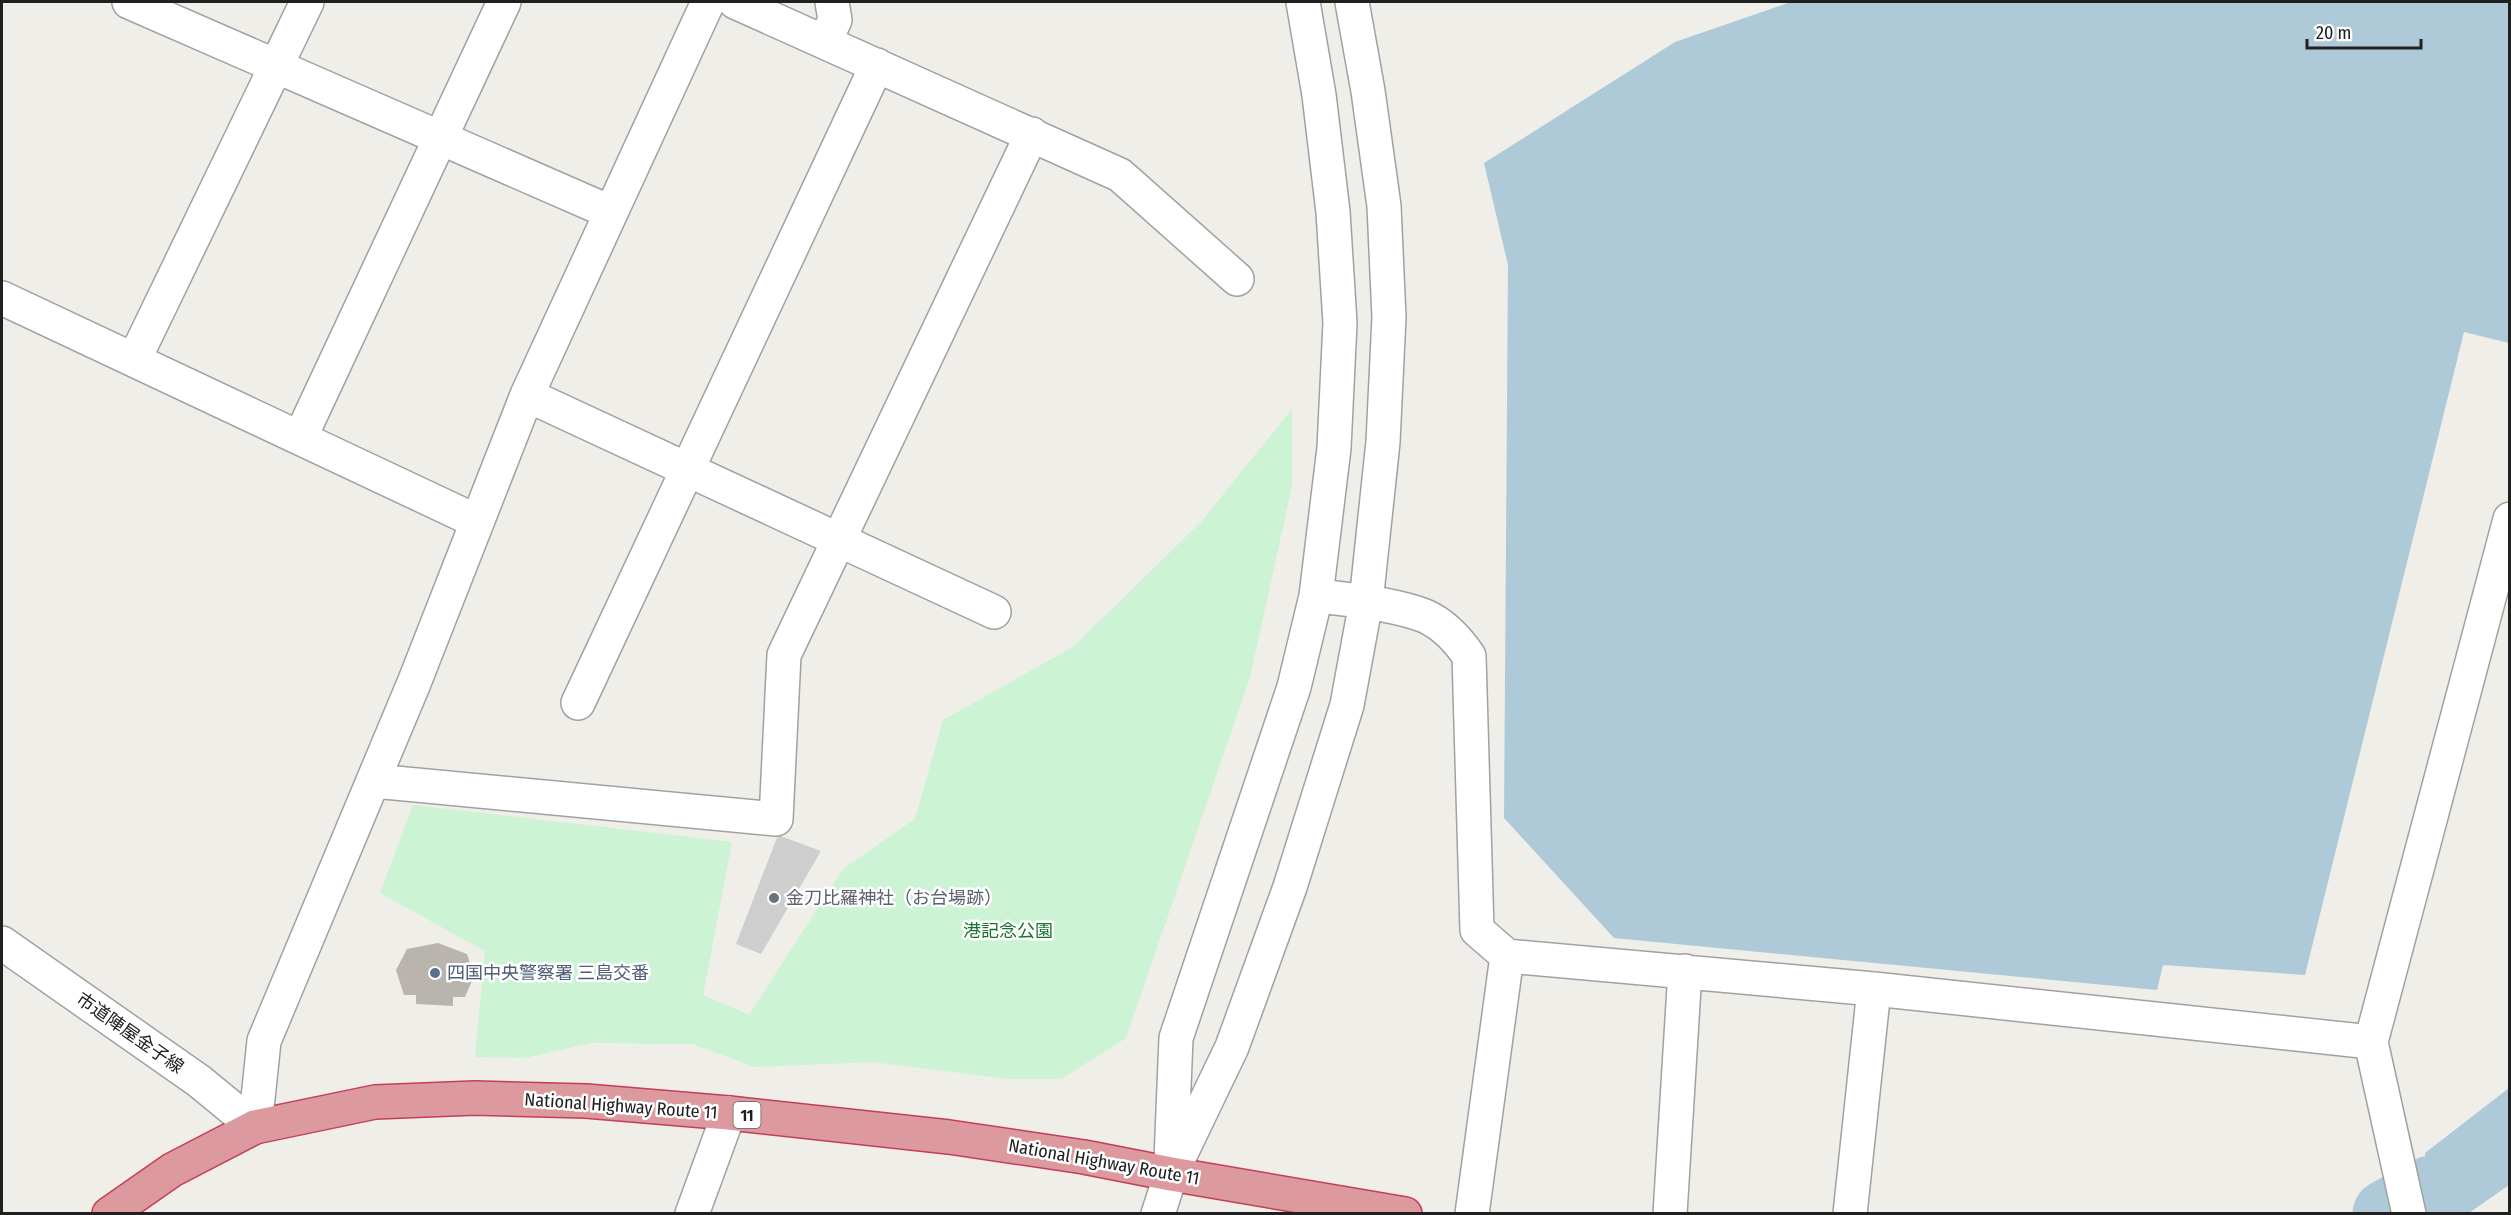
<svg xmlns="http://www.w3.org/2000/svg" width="2511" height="1215" font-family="'Fira Sans Condensed','Noto Sans JP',sans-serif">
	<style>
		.religious { fill: #cecece }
		.park { fill: #cbf3d4 }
		.water { fill: #aec9d7 }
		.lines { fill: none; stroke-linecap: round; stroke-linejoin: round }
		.river { stroke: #aec9d7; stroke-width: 69 }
		.building { fill: #b9b4ae }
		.minor-casing { stroke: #a1a1a1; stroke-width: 36 }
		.highway-casing { stroke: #c63d5a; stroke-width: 36 }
		.minor { stroke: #fff; stroke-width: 33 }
		.highway { stroke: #dd9a9e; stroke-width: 33 }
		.worship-dot { fill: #6b7280; stroke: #fff; stroke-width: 2 }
		.service-dot { fill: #5c6f8a; stroke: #fff; stroke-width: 2 }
		.labels { text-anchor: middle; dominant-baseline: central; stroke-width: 5; stroke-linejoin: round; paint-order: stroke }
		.shield { fill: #fff; stroke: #636363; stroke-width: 1.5 }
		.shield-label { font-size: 16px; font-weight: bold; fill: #202020 }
		.worship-label { font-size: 18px; fill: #5b616d; stroke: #fff; text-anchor: start }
		.park-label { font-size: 18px; fill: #1a732d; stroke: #fff }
		.service-label { font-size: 18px; fill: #4e5e75; stroke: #fff; text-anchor: start }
		.street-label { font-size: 18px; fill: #202020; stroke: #fff }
	</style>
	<rect width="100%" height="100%" fill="#efeee8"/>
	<path class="religious" d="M778,835L821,851L761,954L736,944Z"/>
	<path class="park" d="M1292,409V486L1250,677L1126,1038L1061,1079H1009L872,1062L755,1067L692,1044L591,1043L525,1058L475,1057L485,951L380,893L413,805L732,842L703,995L749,1015L843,869L915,819L943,720L1073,647L1201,522Z"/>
	<path class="water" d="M1791,2H2509V343L2464,332L2305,975L2163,965L2157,990L1614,938L1504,818L1508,265L1484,163L1675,42Z
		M2509,1088V1185L2469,1213H2434L2425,1153Z"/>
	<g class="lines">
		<path class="river" d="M2387,1214L2431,1190"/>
	</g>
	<path class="building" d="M438,943L467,954L474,976L465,997H453V1006L416,1004V995H404L396,970L407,949Z"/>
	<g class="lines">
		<g class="minor-casing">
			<path id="minor" d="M129,2L610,212
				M735,2L1120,175L1237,279
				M825,41L835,20L832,2
				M2,298L476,521
				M134,360L307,2
				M527,395L994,612
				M300,438L504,2
				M1316,596C1348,599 1395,604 1425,616C1443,624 1458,640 1469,656L1477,930L1507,956L1874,989L2371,1042
				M578,703L877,65
				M374,781L776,819L784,655L1032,134
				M2,943L199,1081L255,1127
				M255,1127L264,1041L414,683L527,395L708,2
				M1171,1160L1176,1038L1294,687L1316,596L1334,448L1340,323L1333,212L1319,95L1303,2
				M692,1214L729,1113
				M1158,1214L1171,1174L1232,1047L1290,887L1347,705L1366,602L1383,442L1389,317L1384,206L1368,91L1352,2
				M1472,1214L1507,956
				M1670,1214L1685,971
				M1850,1214L1874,989
				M2409,1214L2371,1042L2510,519"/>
		</g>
		<g class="highway-casing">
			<path id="highway" d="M109,1214L172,1170L255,1127L375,1102L475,1098L586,1101L729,1113L949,1137L1084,1157L1171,1174L1405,1214"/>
		</g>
		<use href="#minor" class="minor"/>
		<use href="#highway" class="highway"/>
	</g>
	<circle class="worship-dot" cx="774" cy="898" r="6"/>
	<circle class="service-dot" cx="435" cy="973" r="6"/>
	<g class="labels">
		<rect class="shield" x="733.5" y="1102" width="27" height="26" rx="4.5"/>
		<g class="shield-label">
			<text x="747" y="1115">11</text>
		</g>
		<g class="worship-label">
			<text x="786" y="898">金刀比羅神社（お台場跡）</text>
		</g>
		<g class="park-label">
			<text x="1008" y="931">港記念公園</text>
		</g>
		<g class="service-label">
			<text x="447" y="973">四国中央警察署 三島交番</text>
		</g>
		<g class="street-label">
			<text transform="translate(130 1033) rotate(35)">市道陣屋金子線</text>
			<text transform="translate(621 1106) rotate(4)">National Highway Route 11</text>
			<text transform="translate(1104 1162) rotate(10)">National Highway Route 11</text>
		</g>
	</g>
	<rect width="2511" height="1215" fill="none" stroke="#202020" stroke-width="6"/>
	<path d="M2307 39v9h114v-9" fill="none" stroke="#202020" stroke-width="3"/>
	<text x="2316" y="39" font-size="18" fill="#202020" stroke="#ffffff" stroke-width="4.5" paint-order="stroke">20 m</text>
</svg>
